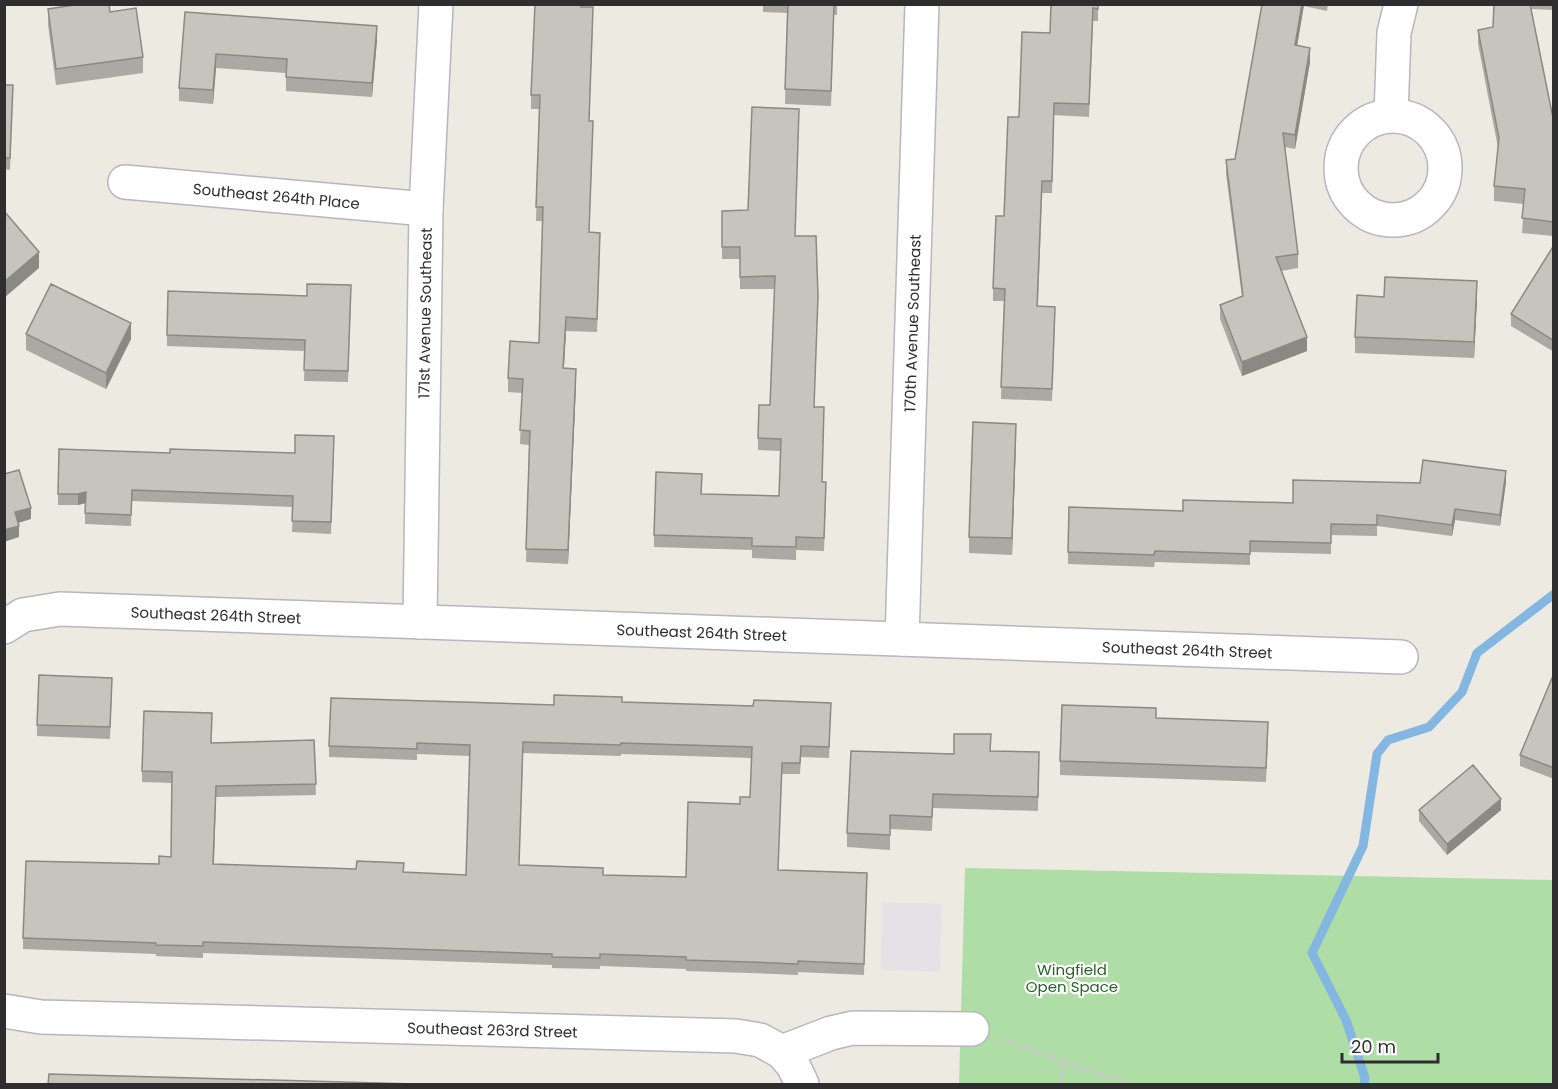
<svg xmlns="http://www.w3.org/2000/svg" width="1558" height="1089" font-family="Poppins,sans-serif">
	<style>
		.industrial { fill: #e4e1e7 }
		.green { fill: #afdda6 }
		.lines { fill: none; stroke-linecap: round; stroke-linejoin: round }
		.stream { stroke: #83b7e2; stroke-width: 9 }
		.minor-casing { stroke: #b5b6c0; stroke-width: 36 }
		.path { stroke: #c9c9c9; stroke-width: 4; stroke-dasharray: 4.5 3; stroke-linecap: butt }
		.minor { stroke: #fff; stroke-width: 33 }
		.wall { fill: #aaa9a3; fill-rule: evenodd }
		.shaded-wall { fill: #8b8984 }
		.building { fill: #c6c4bd; stroke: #8b8984; stroke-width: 1.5; fill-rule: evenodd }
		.labels { text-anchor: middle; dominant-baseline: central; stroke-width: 4.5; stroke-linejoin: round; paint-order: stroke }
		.street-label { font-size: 15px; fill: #2e2e2e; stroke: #fff }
		.park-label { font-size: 15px; fill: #266424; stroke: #fff }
	</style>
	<rect width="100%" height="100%" fill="#edeae2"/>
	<path class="industrial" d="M882,902L942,904L940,972L881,970Z"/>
	<path class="green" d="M965,868L1553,880V1084H959Z"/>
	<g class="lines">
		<path class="stream" d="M1364,1084L1365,1078L1346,1020L1312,953L1363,846L1377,754L1388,740L1429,727L1462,692L1477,653L1554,594"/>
		<g class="minor-casing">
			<g id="minor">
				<path d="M1391,115L1394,33L1401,4"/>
				<circle cx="1393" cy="168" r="52"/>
				<path id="s1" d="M125,182L426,209"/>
				<path id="s2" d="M420,622L426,209L436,4"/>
				<path id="s3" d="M4,627L23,615L60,609L1401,657"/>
				<path id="s4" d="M902,639L922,4"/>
				<path id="s5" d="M4,1011L41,1017L736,1036L760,1040L782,1052L831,1033L853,1028L972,1029"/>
				<path d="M782,1052L793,1065L802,1084"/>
			</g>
		</g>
		<path class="path" d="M1001,1039L1127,1084
			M1059,1084L1065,1062"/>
		<use href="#minor" class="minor"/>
	</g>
	<path class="wall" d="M763,4H837V15H834L831,106L785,104L787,13L763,12Z
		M1098,4V21H1093L1089,117L1054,115L1052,193H1042L1038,306L1055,319L1052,401L1001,399L1004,301H993V288L1019,117L1050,33Z
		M1262,4H1328L1327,11L1304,6L1297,45L1310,62L1295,149L1285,147L1298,254V268L1281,271L1307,351L1242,376L1220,319V305L1242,297L1226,174V160L1235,159Z
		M1494,4H1554V10L1531,9L1554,123V236L1522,233L1524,204L1494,201V186L1498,148L1478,44V30L1493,27Z
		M582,7L593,21L589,121L593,135L589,232L600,247L597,332L566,331L564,368L576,383L568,564L526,562L529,445L520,444L522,393L508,392V378L539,343L543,221H536L539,109H531V95Z
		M48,9L110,12L143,57V73L56,85L48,25Z
		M185,12L377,40L372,97L286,91V73L216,68L213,104L179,101V88Z
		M4,85H13L10,170L4,169Z
		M722,211L795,236L822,482L826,495L824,551L796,550V560L752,558V550L654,547V535L701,494L779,496L781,451L758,450V438L770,405L775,289H740V259H722Z
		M1554,245V352L1511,326V314Z
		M307,296H351L348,382L304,381L305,351L167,346V335Z
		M1384,297L1477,298L1474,358L1355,353V337Z
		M26,334L131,339L106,389L26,350Z
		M1016,440L1012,555L969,553V537Z
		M334,447L331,534L292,532L293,507L132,501L131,526L85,524V503L78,505H58V494L170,453H295Z
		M1506,482L1500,526L1455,520L1452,536L1377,526V536L1331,535V554L1250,552V565L1155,562L1154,567L1068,564V552L1183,511L1293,503L1420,483Z
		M1554,679V779L1520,766V755Z
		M112,689L110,739L37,736V725Z
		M622,702L753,706L831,703L829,758L801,757L800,774H782L778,870L867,873L864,975L798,972V975L749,973L686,971V969L600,966V969L552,968V965L203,953V958L156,956V954L23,949V938L171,857L172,783L142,782V771L212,743L314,740L316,795L216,797L214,864L466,875L470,756L417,754V760L329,757V746L554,705ZM523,753L621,756V754L752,758L750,797L740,804L686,877L603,875L519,865Z
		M1156,718L1268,736L1266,782L1060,775V761Z
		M991,751L1039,752L1038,811L933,808L932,831L890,829V850L847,847V833L954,754Z
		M1419,810H1501L1447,855L1419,821Z"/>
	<path class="shaded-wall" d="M1302,4H1304L1295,59V45Z
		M377,26V40L372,97V83Z
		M1310,48V62L1295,149V135Z
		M216,54V68L213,104V90Z
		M39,252V268L4,298V282Z
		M1477,281V298L1474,358V342Z
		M566,317V331L563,382V368Z
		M131,323V339L106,389V373Z
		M1307,337V351L1242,376V362Z
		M576,369V383L568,564V550Z
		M1016,424V440L1012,555V538Z
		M1506,471V482L1500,526V515Z
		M86,492V503L78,505V494Z
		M31,508V519L15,524V512Z
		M1455,509V520L1452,536V525Z
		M19,526V537L4,542V530Z
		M1501,799V810L1447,855V844Z"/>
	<path class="building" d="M81,4H109L110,12L136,8L143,57L56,69L48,9Z
		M535,4H581V7H593L589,121H593L589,232L600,233L597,319L566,317L563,368L576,369L568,550L526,549L530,431L520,430L523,379L508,378L510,341L539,343L543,207H536L540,95H531Z
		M788,4H834L831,91L785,89Z
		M1051,4H1098V9L1093,8L1089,104L1054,103L1052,181H1042L1037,306L1055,307L1052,389L1001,387L1005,289L993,288L996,216H1004L1008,117H1019L1022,32L1050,33Z
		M1262,4H1302L1295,45L1310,48L1295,135L1283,133L1298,254L1276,257L1307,337L1242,362L1220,305L1243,296L1226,160L1235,159Z
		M1494,4H1530L1554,123V222L1522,218L1525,189L1494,186L1499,138L1478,30L1493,27Z
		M185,12L377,26L372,83L286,77L287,59L216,54L213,90L179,88Z
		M4,85H13L10,158H4Z
		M752,107L799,109L795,236H816L818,296L814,407H824L822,482H826L824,538L796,537V547L752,546V538L654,535L656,472L702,474L701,494L779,496L781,439L758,438L759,405H770L775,276L740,277V247H722V211L748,210Z
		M4,211L39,252L4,282Z
		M1554,245V341L1511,314Z
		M1385,277L1477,281L1474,342L1355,337L1357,295L1384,297Z
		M51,284L131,323L106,373L26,334Z
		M307,284L351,285L348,371L304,370L305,340L167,335L168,291L307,296Z
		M973,422L1016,424L1012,538L969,537Z
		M295,435L334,436L331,522L292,521L293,496L132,490L131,515L85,513L86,492L78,494H58L59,449L170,453V449L295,453Z
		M1423,460L1506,471L1500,515L1455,509L1452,525L1377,515V525L1331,524V543L1250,541V554L1155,551L1154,555L1068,552L1069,507L1183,511V500L1293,503V480L1420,483Z
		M19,470L31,508L15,512L19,526L4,530V474Z
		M39,675L112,678L110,727L37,725Z
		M1552,678L1554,679V768L1520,755Z
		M554,695L622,697V702L753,706L754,700L831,703L829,747L801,746L800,763H782L778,870L867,873L864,964L798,961V964L749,962L686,960V957L600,954V958L552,957V954L203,942V946L156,945V943L23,938L26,861L159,864V856L171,857L172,772L142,771L144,711L212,713L211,743L314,740L316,784L216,786L213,864L356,869L357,861L404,863L403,872L466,875L470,745L417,743V749L329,746L331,698L554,705ZM523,742L621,745V743L752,747L750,797H740V804L688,802L686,877L603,875V868L519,865Z
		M1062,705L1156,708V718L1268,722L1266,768L1060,761Z
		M954,734H991L990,751L1039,752L1038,797L933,794L932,817L890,815V835L847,833L851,751L954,754Z
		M1473,765L1501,799L1447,844L1419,810Z
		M49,1074L415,1084H48Z"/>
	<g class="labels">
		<g class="street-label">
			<text stroke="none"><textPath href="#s1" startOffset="152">Southeast 264th Place</textPath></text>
			<text stroke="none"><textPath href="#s2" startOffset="309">171st Avenue Southeast</textPath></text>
			<text stroke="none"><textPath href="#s4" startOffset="316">170th Avenue Southeast</textPath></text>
			<text stroke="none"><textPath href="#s3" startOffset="216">Southeast 264th Street</textPath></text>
			<text stroke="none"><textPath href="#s3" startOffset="702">Southeast 264th Street</textPath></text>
			<text stroke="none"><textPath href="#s3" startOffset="1188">Southeast 264th Street</textPath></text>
			<text stroke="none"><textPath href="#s5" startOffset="489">Southeast 263rd Street</textPath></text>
		</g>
		<g class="park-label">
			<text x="1072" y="969">Wingfield<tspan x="1072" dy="17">Open Space</tspan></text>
		</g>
	</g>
	<rect width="1558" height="1089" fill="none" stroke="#2e2e2e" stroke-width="12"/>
	<path d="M1342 1053v9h96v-9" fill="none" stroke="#2e2e2e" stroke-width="3"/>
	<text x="1351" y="1053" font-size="18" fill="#2e2e2e" stroke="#ffffff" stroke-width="4.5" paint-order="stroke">20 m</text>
</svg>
